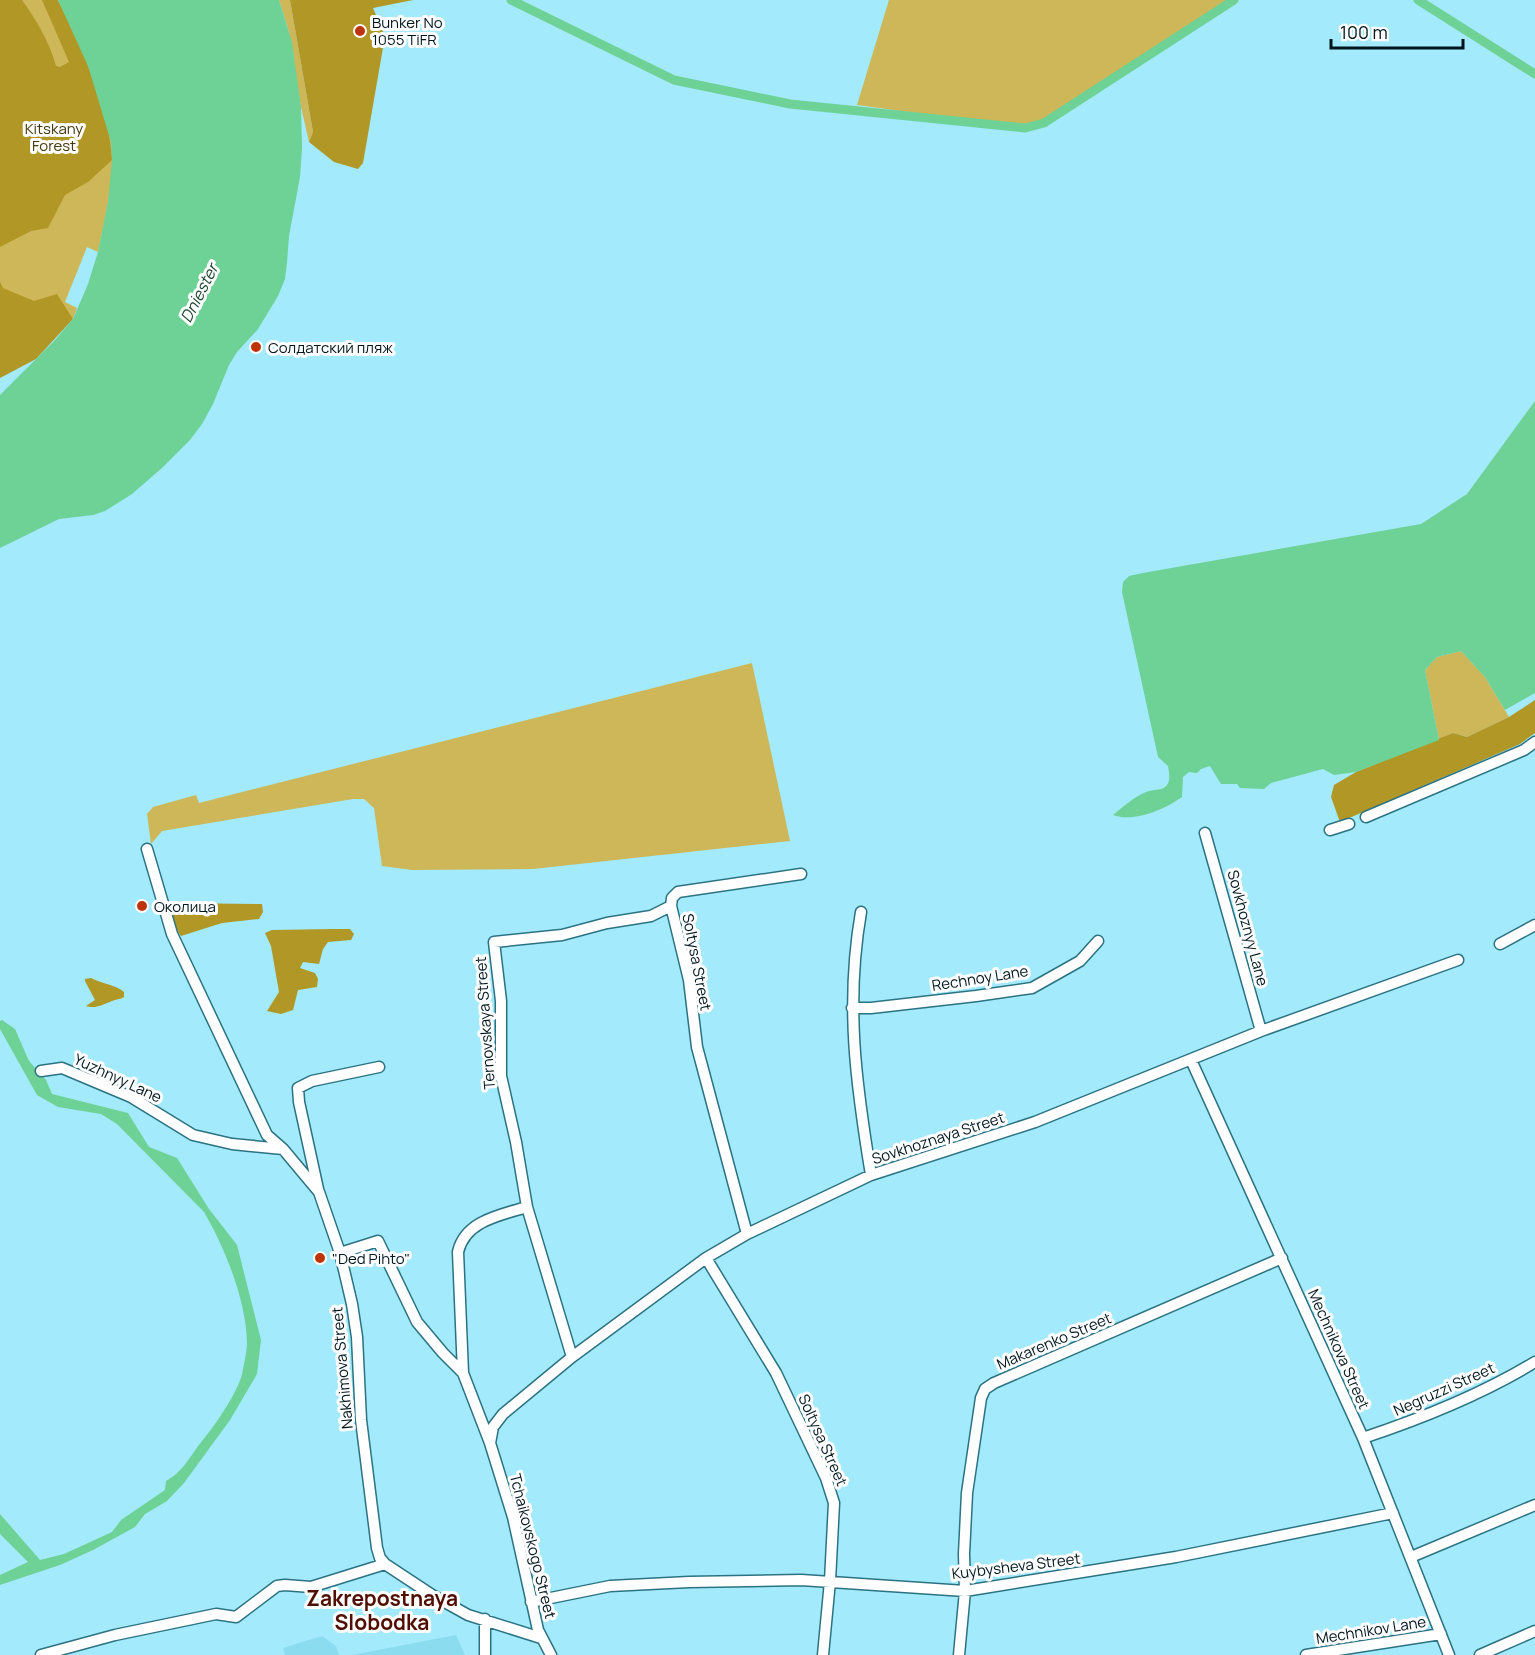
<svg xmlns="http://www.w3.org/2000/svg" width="1535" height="1655" font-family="Manrope,sans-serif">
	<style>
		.built { fill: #8cdcef }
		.green { fill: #ceb758 }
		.forest { fill: #b19725 }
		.water { fill: #6ed195 }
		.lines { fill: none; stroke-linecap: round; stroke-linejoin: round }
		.canal { stroke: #6ed195; stroke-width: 9 }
		.minor-casing { stroke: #2b7383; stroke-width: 13 }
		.minor { stroke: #fff; stroke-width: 10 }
		.poi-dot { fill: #bd3409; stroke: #fdfdfd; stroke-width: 2 }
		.labels { text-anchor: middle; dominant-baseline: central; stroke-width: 6; stroke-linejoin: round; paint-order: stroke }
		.poi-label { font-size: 15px; fill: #00161d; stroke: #fdfdfd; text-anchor: start }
		.park-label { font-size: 15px; fill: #43380a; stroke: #fdfdfd }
		.street-label { font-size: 15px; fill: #00161d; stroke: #fdfdfd }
		.water-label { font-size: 16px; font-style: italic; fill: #1c452d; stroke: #fdfdfd }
		.district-label { font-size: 21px; font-weight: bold; fill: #500e00; stroke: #fdfdfd }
	</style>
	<rect width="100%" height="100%" fill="#a2eafc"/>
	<path class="built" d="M456,1635L465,1655H352Z
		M322,1636L336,1646L339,1655H285L283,1648Z"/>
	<path class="green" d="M0,0H58C79,45 104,93 111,142C116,178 105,217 98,252L87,247L65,302L77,308L73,319L0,290Z
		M279,0H290L313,132L309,142L301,107L289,32Z
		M889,0H1234L1044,123L1025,128L857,105Z
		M1461,651L1485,677L1509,717L1467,737L1453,733L1439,740L1425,670L1437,657Z
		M752,663L790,841L533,869L412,870L382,866L374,808L364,799H353L162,831L151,844L147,814L153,807L196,795L199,803Z"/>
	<path class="forest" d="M0,0H22C37,21 49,41 56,66L60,67L69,62L42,0H58C82,50 109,104 112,160L88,182L65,195L48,228L31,231L0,247Z
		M290,0H413L373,8L385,36L363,163L358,169L334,162L309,142L313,132Z
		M0,282L3,288L34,301L57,294L73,319L36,359L0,378Z
		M1535,700V733L1520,744L1340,822L1331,797L1334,785L1356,772L1453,733L1467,737L1509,717Z
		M173,903L262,904L263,912L259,919L222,923L181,936C174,927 173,917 171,905Z
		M333,929H350L354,934L351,940L328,942L323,949L319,964L303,962L300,968L315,973L318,979L317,987L298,990L293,1010L281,1014L267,1011L279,992L271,946L265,933L272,930Z
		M91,978C102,984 114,984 124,992V997C119,1000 115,999 110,1002C101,1005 96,1009 86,1006L95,1000L85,981V979Z"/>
	<path class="water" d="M58,0H279L292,42L301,107L302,148L300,177L289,236L287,263L285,279L278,296L258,329L237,352L229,365L213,404L202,424L190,440L162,468L132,494L105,511L93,515L59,519L0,548V395L55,340L73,319L88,284L98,252L108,202L112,160L111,142L88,66Z
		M1535,401V693L1505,710L1485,677L1461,651L1437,657L1425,670L1439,740L1356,772L1334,775L1323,769L1271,783L1264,789L1240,788L1237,784H1221L1210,766L1201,769L1197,773L1189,772L1183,777L1182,797C1165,809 1134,823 1113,815C1124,806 1136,795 1149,791C1156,789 1162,791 1167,785C1171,779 1169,773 1168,766L1158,757L1122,592L1123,582L1129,576L1143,573L1421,524L1467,494Z
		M2,1020L15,1029L29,1061L46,1080L52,1094L128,1113L149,1147L177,1158L209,1209L237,1245L261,1340L257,1374L230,1420L184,1483L167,1501L145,1514L135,1527L93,1550L60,1565L0,1585V1575L28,1562L0,1534V1514L40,1560L64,1554L112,1532L121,1520L165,1490L166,1481C184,1471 190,1456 202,1441C214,1427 238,1392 242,1374C244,1364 247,1352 247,1342C246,1300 225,1248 204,1212L117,1124L101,1114L58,1107L37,1095L0,1029V1021Z"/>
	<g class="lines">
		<path class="canal" d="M511,0L674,80L790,104L1025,128L1044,123L1234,0
			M1418,0L1535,74"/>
		<g class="minor-casing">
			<path id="minor" d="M1366,817L1524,750L1535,742
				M1330,830L1349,824
				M1205,833L1261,1031
				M147,849L172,934L267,1135L283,1149L319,1192L340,1253L352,1304L357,1337L361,1420L377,1548L380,1558L385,1564L432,1595L468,1615L541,1638
				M671,906L689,980L697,1047L747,1234
				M861,912C845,1004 856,1084 871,1175
				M1500,944L1535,925
				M852,1008H871L976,996L1032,988L1080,961L1098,941
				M1191,1060L1363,1438L1449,1655
				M41,1071L62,1068L131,1097L193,1135L232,1144L283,1149
				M318,1189L299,1102L298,1088L312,1081L379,1067
				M340,1253L378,1241L417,1322L443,1353L463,1373L490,1443L513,1517L538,1630L551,1655
				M706,1258L776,1373L826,1478L834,1503L830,1581L823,1655
				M572,1357L527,1207L516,1142L501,1076V1001L494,942L562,935L607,923L651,916L671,906L672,898L678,892L801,874
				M463,1373L458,1252C465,1221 500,1215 527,1207
				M1363,1438C1423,1418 1481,1395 1535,1362
				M490,1443L493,1427L503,1414L572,1357L706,1258L747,1234L871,1175L1035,1122L1261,1031L1458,960
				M1411,1557L1535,1505
				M531,1602L610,1586L689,1582L801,1580L965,1591L1176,1557L1393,1513
				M41,1655L115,1635L216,1614L236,1617L277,1586L285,1585L311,1587L385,1564
				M485,1655V1619
				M959,1655L965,1591L964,1554L967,1493L981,1398L985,1389L994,1383L1282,1258
				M1306,1655L1441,1634
				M1480,1655L1535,1631"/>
		</g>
		<use href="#minor" class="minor"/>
	</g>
	<g class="poi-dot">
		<circle cx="360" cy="31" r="6"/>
		<circle cx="256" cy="347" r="6"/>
		<circle cx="142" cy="906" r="6"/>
		<circle cx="320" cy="1258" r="6"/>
	</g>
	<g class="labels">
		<g class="poi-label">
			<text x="372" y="22">Bunker No<tspan x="372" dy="17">1055 TiFR</tspan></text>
			<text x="268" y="347">Солдатский пляж</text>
			<text x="154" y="906">Околица</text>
			<text x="332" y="1258">"Ded Pihto"</text>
		</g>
		<g class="park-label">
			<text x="54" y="128">Kitskany<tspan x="54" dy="17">Forest</tspan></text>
		</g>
		<g class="street-label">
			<text transform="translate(1248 928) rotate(75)">Sovkhoznyy Lane</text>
			<text transform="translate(697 962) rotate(79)">Soltysa Street</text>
			<text transform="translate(980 978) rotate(-9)">Rechnoy Lane</text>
			<text transform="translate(485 1023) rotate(-94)">Ternovskaya Street</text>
			<text transform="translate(118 1078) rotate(25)">Yuzhnyy Lane</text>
			<text transform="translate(938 1138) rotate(-18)">Sovkhoznaya Street</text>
			<text transform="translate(1054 1341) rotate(-23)">Makarenko Street</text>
			<text transform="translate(1339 1349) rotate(66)">Mechnikova Street</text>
			<text transform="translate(342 1368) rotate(-95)">Nakhimova Street</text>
			<text transform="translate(1444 1389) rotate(-24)">Negruzzi Street</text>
			<text transform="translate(823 1440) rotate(66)">Soltysa Street</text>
			<text transform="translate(533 1546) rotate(76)">Tchaikovskogo Street</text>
			<text transform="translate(1016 1566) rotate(-7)">Kuybysheva Street</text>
			<text transform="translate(1371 1630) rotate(-9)">Mechnikov Lane</text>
		</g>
		<g class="water-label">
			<text transform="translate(199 293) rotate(-63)">Dniester</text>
		</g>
		<g class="district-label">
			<text x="382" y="1598">Zakrepostnaya<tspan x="382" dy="24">Slobodka</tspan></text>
		</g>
	</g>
	<path d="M1331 39v9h132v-9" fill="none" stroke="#00161d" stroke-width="3"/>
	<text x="1340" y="39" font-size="18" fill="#00161d" stroke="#fdfdfd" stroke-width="4.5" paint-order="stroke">100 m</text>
</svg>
